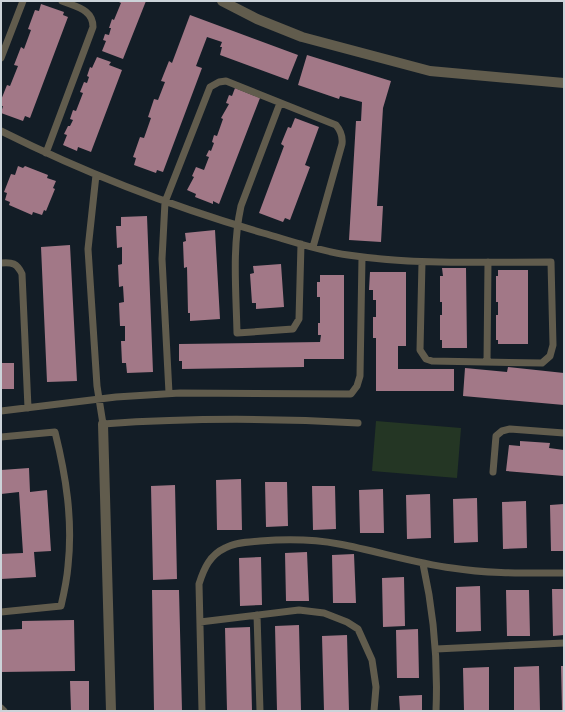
<svg xmlns="http://www.w3.org/2000/svg" width="565" height="712" font-family="Lato,sans-serif">
	<style>
		.green { fill: #243624 }
		.building { fill: #a27887 }
		.lines { fill: none; stroke-linecap: round; stroke-linejoin: round }
		.service { stroke: #615c4d; stroke-width: 7 }
		.minor { stroke: #615c4d; stroke-width: 10 }
		.tertiary { stroke: #615c4d; stroke-width: 10 }
	</style>
	<rect width="100%" height="100%" fill="#131d26"/>
	<path class="green" d="M376,421L461,428L457,478L372,471Z"/>
	<path class="building" d="M117,1H146L123,59L102,51L106,41L103,40L105,34L109,35L111,28H109L112,19L114,20L121,3Z
		M41,4L64,12L63,15L68,17L30,118L25,116L23,121L1,113L3,106H1V100L7,85L10,86L18,66L14,65L21,47L24,49L31,30L28,29L35,10L39,11Z
		M190,15L298,55L288,80L220,55L222,47H220L222,42L207,37L196,66L202,68L163,172L157,170L156,173L134,165L136,158L133,157L140,137L144,138L151,118L148,117L154,99L158,100L165,82L161,81L169,61L172,63Z
		M307,55L391,81L383,108L377,206H383L381,242L349,240L356,121H361L362,102L340,96L339,99L298,85Z
		M97,57L111,62L109,65L122,70L91,152L78,147L77,151L63,145L67,135L64,134L68,126H70L73,120L70,119L73,110L76,111L83,93L80,92L84,82L87,83L89,77L87,76L90,67L92,68Z
		M235,88L260,98L219,204L213,201V204L195,197L196,194L187,190L194,177L192,176L196,167L204,170L209,157L206,156L209,150L211,151L214,143L212,142L214,135L217,136L223,119L221,118L229,104L226,103L229,95L232,96Z
		M295,118L319,127L305,165L310,167L290,220L285,218L283,222L259,213L284,146L281,144L288,127L291,128Z
		M18,166L23,168L25,166L48,175L47,178L56,181L53,188L55,189L46,211L44,210L42,215L33,212L32,215L9,205L10,202L5,200L7,193L4,192L11,174L15,175Z
		M147,216L153,372L127,373L126,363H122L121,341H125V326H120L119,303L124,302L123,286L119,287L118,265L122,264V247L117,248L116,226H121V217Z
		M215,230L220,319L190,321V313H188L187,267L184,268L183,242L186,241L185,233Z
		M70,245L77,381L47,382L41,247Z
		M281,264L284,307L256,309V303H252L250,274L254,273L253,266Z
		M442,268H466L467,348H442V340H440V315H442V302H440V276H443Z
		M498,270H528V344H498V340H496V315H498V302H496V276H498Z
		M370,272H406V346H398V369H454V391H376V338H373V317H376V300H373V290H369Z
		M320,275H344V359H304V367L182,369V361H179V344L320,342L321,335H318V323H320V297H317V282H320Z
		M1,363H14V389H1Z
		M508,367L564,373V405L463,396L465,368L507,372Z
		M520,441L550,443L549,448L564,450V476L506,471L509,445L520,446Z
		M29,468L30,492L47,490L51,551L34,552L36,577L1,579V554L23,553L19,492L1,494V470Z
		M241,479L242,530H217L216,480Z
		M265,482H287L288,526L266,527Z
		M175,485L177,579L153,580L151,486Z
		M312,486H335L336,529L313,530Z
		M383,489L384,533H360L359,490Z
		M430,494L431,538L407,539L406,495Z
		M477,498L478,542L454,543L453,499Z
		M526,501L527,548L503,549L502,502Z
		M564,504V551H551L550,505Z
		M307,552L309,601H286L285,553Z
		M354,554L356,603H333L332,555Z
		M261,557L262,605L240,606L239,558Z
		M404,577L405,626L383,627L382,578Z
		M480,586L481,631L456,632V587Z
		M552,589H564V635L553,636Z
		M152,590H179L182,711H154Z
		M506,590H529L530,636H507Z
		M74,620L75,671L1,672V630L22,629V621Z
		M299,625L301,711H277L275,626Z
		M250,627L252,711H227L225,628Z
		M418,629L419,678H397L396,630Z
		M347,635L349,711H324L322,636Z
		M539,666L540,711H514V667Z
		M561,666H564V711H562Z
		M489,667V711H464L463,668Z
		M70,681H89V711H71Z
		M422,695V711H400L399,696Z"/>
	<g class="lines">
		<path class="service" d="M1,58L23,1
			M280,103L241,206C232,247 236,290 237,333L293,329L299,319L301,244
			M1,131C85,173 173,207 263,233C291,241 319,251 348,255C415,265 483,262 551,262L553,345L550,356L542,363L432,361L426,359L420,350L422,262
			M46,153L93,27C93,9 76,7 62,1
			M96,175L88,249L97,386L103,424C188,418 273,418 358,423
			M1,263C12,262 17,263 22,274L28,408
			M487,362L488,262
			M169,393L162,259L165,202L210,87L219,82L226,81L336,125C341,131 343,136 342,144L313,247
			M1,411L116,397L180,393L351,394L357,386L360,376L362,257
			M1,437L55,432C66,476 73,520 68,566C67,579 64,593 61,606L1,612
			M493,472L496,436L502,431L510,429L564,433
			M423,564C434,613 438,661 436,711
			M257,615L260,711
			M200,622L299,610L324,613L347,622L358,629L372,660L376,687L374,711
			M436,649L564,643
			M1,708L4,711
			M202,711L199,584C204,568 210,555 225,548C235,542 249,542 260,541C287,539 313,539 339,544C377,551 414,563 452,568C489,574 527,573 564,573"/>
		<path class="minor" d="M103,424L111,711"/>
		<path class="tertiary" d="M222,1L257,19L302,37L430,71L564,83"/>
	</g>
	<rect width="565" height="712" fill="none" stroke="#ccd3d9" stroke-width="4"/>
</svg>
